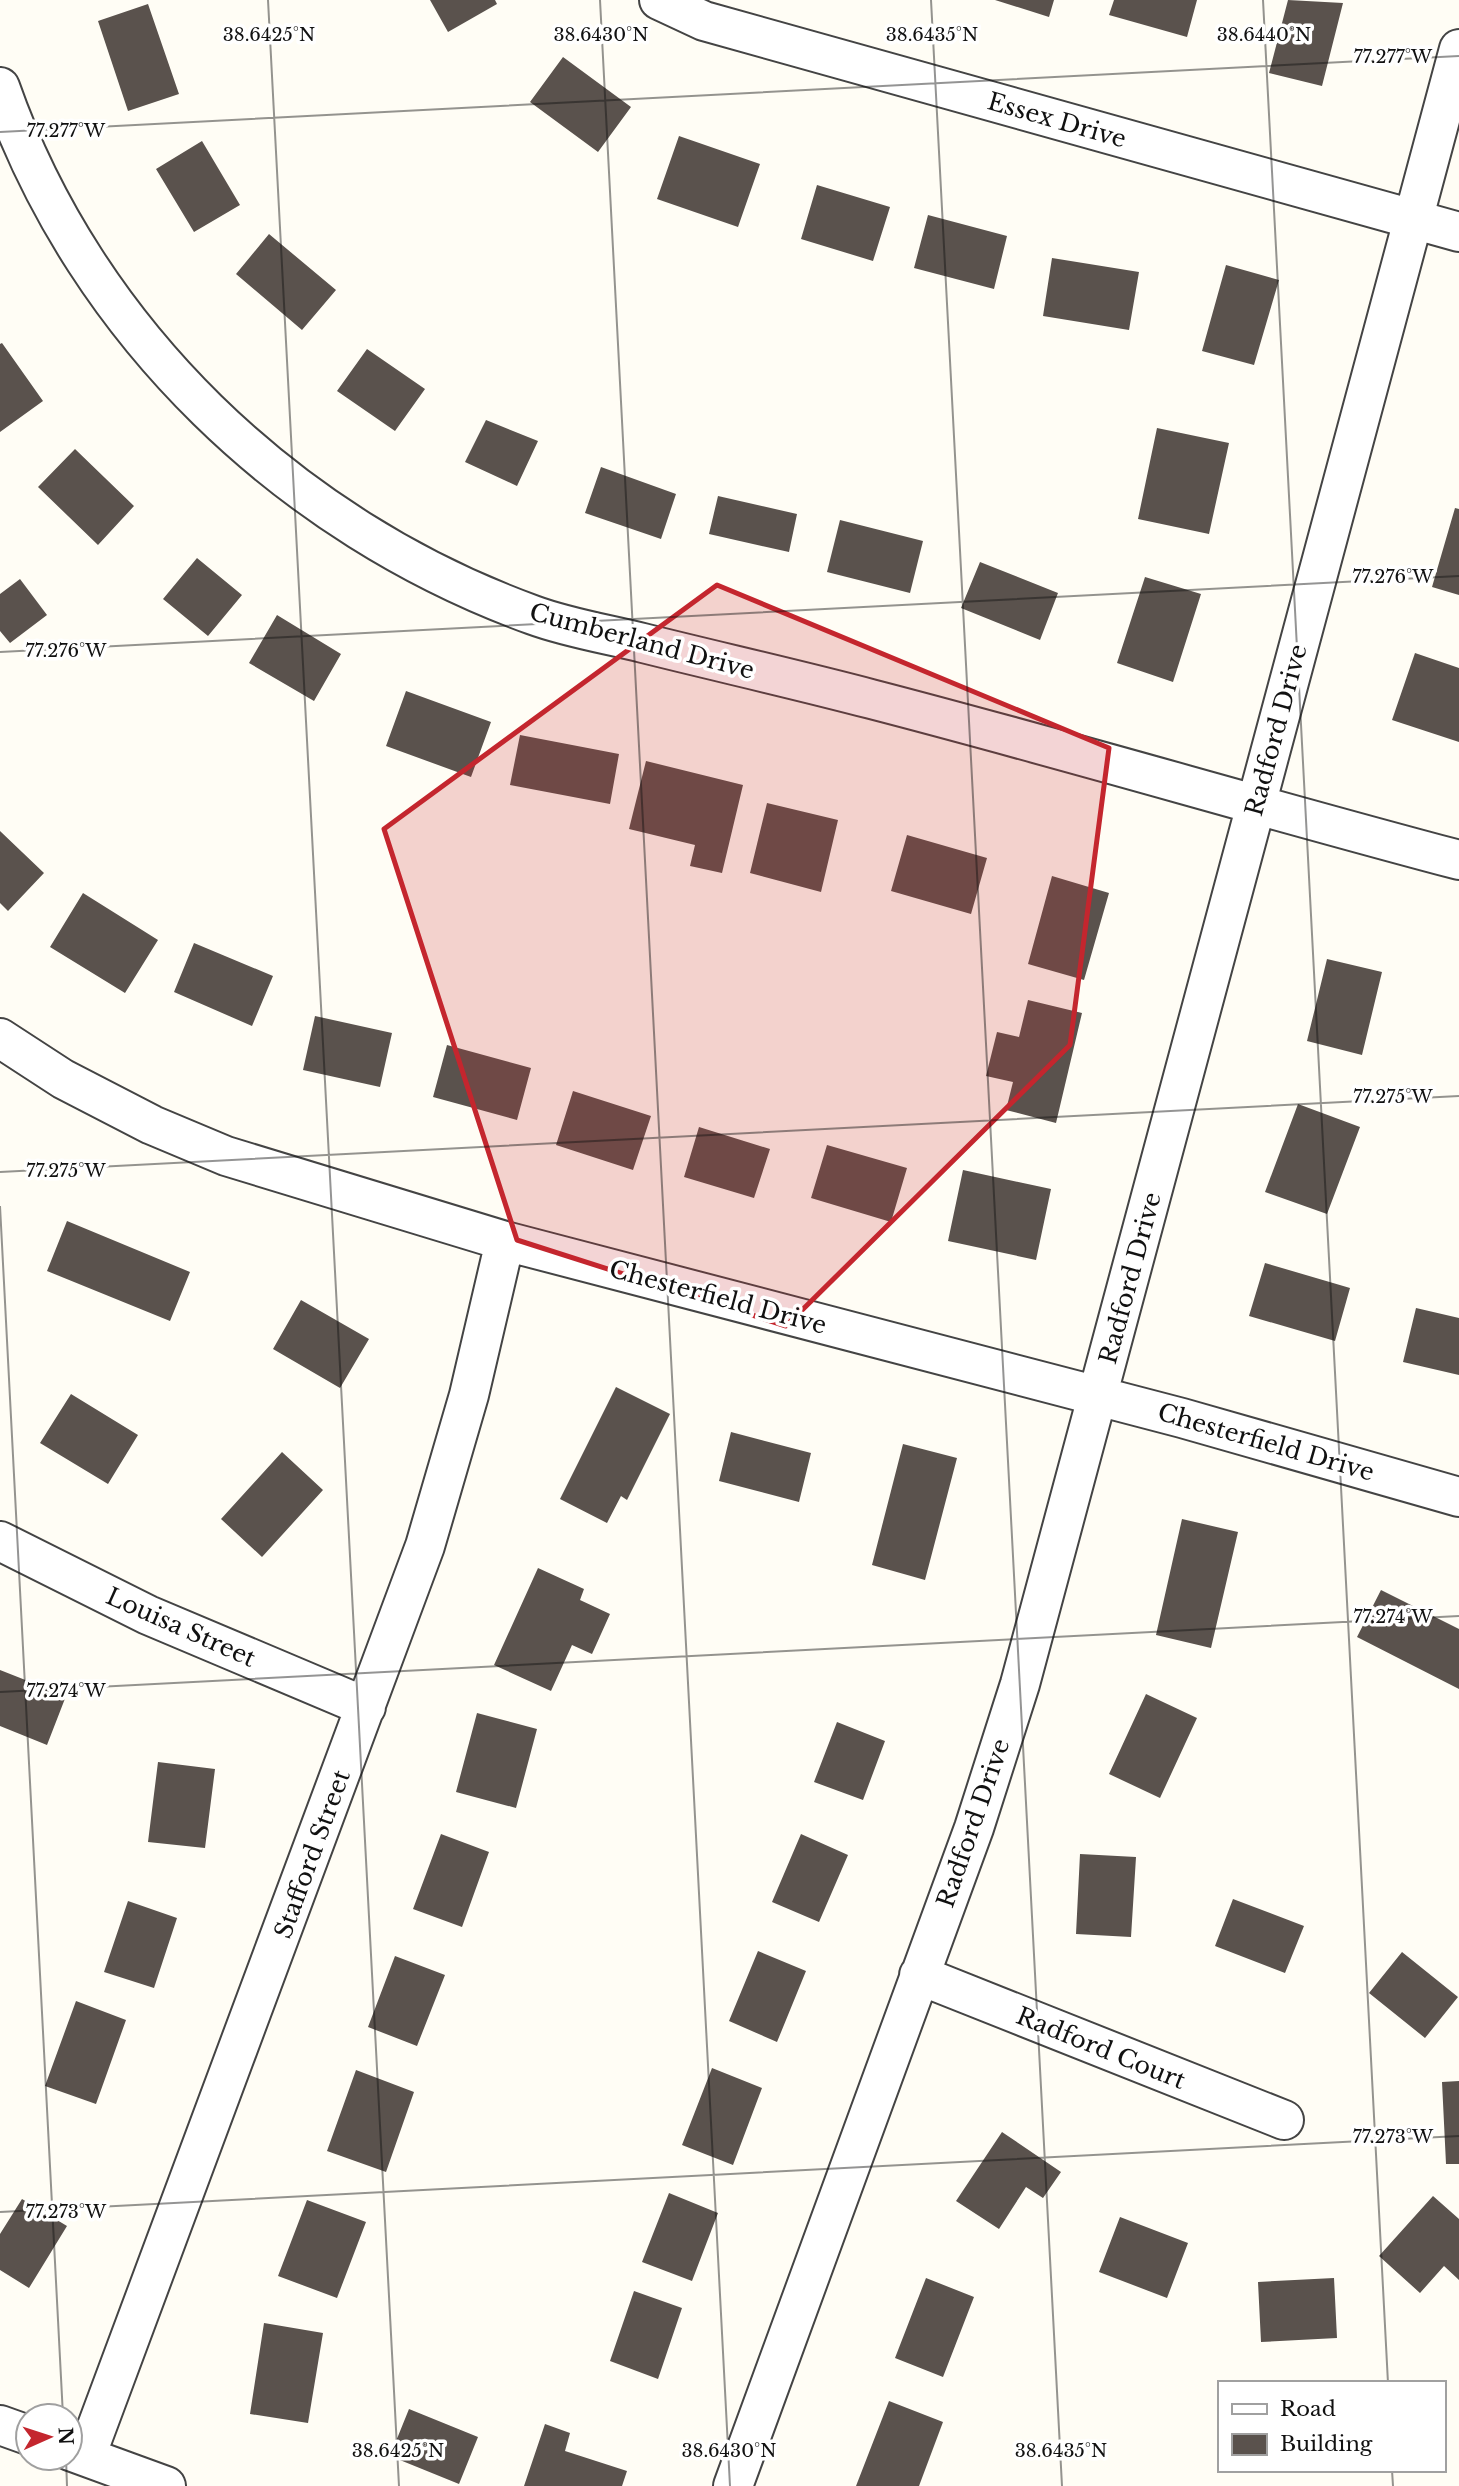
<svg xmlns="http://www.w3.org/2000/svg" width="1459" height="2486" font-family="'Libre Baskerville',serif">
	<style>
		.building { fill: #5a524d }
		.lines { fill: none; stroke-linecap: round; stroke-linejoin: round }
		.minor-casing { stroke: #444; stroke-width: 42 }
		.minor { stroke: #fff; stroke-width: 38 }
		.marked { fill: #c4262e; fill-opacity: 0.2; stroke: #c4262e; stroke-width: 5; stroke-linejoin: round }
		.ticks { fill: none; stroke: #111; stroke-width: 2; stroke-opacity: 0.45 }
		.labels { text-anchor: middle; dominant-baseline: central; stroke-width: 7; stroke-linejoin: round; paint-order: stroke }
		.street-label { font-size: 24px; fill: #111; stroke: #fff }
		.ticks-label { font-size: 18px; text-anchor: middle; fill: #111; stroke: #fff; stroke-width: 7; stroke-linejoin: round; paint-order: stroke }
	</style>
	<rect width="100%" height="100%" fill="#fffdf5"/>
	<path class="building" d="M430,0H495L497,4L448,32Z
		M995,0H1054L1049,17Z
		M1114,0H1197L1187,37L1109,15Z
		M1288,0L1343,3L1322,86L1269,73Z
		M148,4L179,94L128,111L98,21Z
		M563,57L631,107L598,152L530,102Z
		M679,136L760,164L738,227L657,199Z
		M202,141L240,205L194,232L156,169Z
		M817,185L890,207L873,261L801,239Z
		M928,215L1007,236L994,289L914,268Z
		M269,234L336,290L302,330L236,274Z
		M1052,258L1139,272L1129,330L1043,316Z
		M1226,265L1279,280L1254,365L1202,351Z
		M2,343L43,401L0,432V344Z
		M367,349L425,389L395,431L337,391Z
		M486,420L538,441L517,486L465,462Z
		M1157,428L1229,443L1209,534L1138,519Z
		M75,449L134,506L98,545L38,487Z
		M601,467L676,494L661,539L585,513Z
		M718,496L797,514L789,552L709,534Z
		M1455,508L1459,509V595L1432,587Z
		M840,520L923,541L910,593L827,572Z
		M197,558L242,595L208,636L163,599Z
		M980,562L1058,593L1040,640L961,608Z
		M1145,577L1201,594L1173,682L1117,663Z
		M20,579L47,615L10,643L0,631V594Z
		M277,615L341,654L314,701L249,663Z
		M1415,653L1459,668V742L1392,720Z
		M406,691L491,722L471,777L386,746Z
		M520,735L619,754L610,804L510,785Z
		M646,761L743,785L722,873L690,866L695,845L629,829Z
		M767,803L838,820L821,892L750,873Z
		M0,831L44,873L8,911L0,903Z
		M907,835L987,858L971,914L891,891Z
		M1052,876L1109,893L1084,980L1028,964Z
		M83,893L158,940L125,993L50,947Z
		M194,943L273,976L252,1026L174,992Z
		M1327,959L1382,972L1362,1055L1307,1041Z
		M1028,1000L1082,1013L1056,1123L1006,1110L1013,1082L986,1076L997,1032L1019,1037Z
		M315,1016L392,1033L380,1087L303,1070Z
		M447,1045L531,1068L517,1120L433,1097Z
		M573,1091L651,1116L633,1170L556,1145Z
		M1298,1104L1360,1127L1327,1214L1265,1192Z
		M699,1127L770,1149L754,1198L684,1177Z
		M827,1145L907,1168L891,1222L811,1198Z
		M963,1170L1051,1189L1036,1260L948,1241Z
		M67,1221L190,1272L170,1321L47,1271Z
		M1265,1263L1350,1288L1335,1341L1249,1316Z
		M301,1300L369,1339L340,1388L273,1349Z
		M1416,1308L1459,1318V1375L1403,1362Z
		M616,1387L670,1414L627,1500L621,1496L607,1523L560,1499Z
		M71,1394L138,1435L108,1484L40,1443Z
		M731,1432L811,1453L799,1502L719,1481Z
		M903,1444L957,1458L925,1580L872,1565Z
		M282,1452L323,1490L262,1557L221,1519Z
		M1182,1519L1238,1532L1211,1648L1156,1635Z
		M538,1568L584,1589L580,1600L610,1614L592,1654L572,1645L551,1691L494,1665Z
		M1381,1590L1459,1629V1689L1357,1637Z
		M0,1670L66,1696L47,1745L0,1726Z
		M1146,1694L1197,1718L1160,1798L1109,1774Z
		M477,1713L537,1729L516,1808L456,1792Z
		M837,1722L885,1741L863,1800L814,1782Z
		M158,1762L215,1769L205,1848L148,1842Z
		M441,1834L489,1852L462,1927L413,1909Z
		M801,1834L848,1855L819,1922L772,1902Z
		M1080,1854L1136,1857L1131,1937L1076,1934Z
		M1233,1899L1304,1926L1285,1973L1215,1946Z
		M128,1901L177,1918L154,1988L104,1972Z
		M758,1951L806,1971L777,2042L729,2021Z
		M1402,1952L1458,1997L1425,2038L1369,1993Z
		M395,1956L445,1975L417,2046L368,2027Z
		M76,2001L126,2020L96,2104L45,2086Z
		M712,2068L762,2088L733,2165L682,2145Z
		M356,2070L414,2092L386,2172L327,2151Z
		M1459,2081V2164H1446L1442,2082Z
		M1002,2132L1061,2172L1043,2198L1026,2187L999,2229L956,2201Z
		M669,2193L718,2213L692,2281L642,2262Z
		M1433,2196L1459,2219V2280L1444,2266L1420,2293L1379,2256Z
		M22,2199L67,2226L29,2288L0,2270V2234Z
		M307,2200L366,2222L337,2298L278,2276Z
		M1120,2217L1188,2243L1167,2298L1099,2272Z
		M926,2278L974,2297L943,2377L895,2358Z
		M1334,2278L1337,2338L1261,2342L1258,2282Z
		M634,2291L682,2308L658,2379L610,2361Z
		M264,2323L323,2333L308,2423L250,2414Z
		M889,2401L943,2422L919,2486H856Z
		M409,2409L478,2437L459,2484L390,2456Z
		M545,2424L570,2433L565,2451L627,2471L622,2486H524Z"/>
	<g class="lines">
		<g class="minor-casing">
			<path id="minor" d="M659,0L704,21L1459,232
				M0,87C86,333 290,527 533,615C568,628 607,634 643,643C719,662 795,679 871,699C1068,750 1262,808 1459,860
				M0,1038L63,1079L152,1125L226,1156L505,1241L1182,1418L1459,1497
				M0,1541L148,1615L366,1707
				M919,1975L1284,2120
				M0,2425L28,2435
				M70,2451L166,2486
				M86,2456L425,1546L469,1395L505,1241
				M733,2486L974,1828L1020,1684L1459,49"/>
		</g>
		<use href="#minor" class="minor"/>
	</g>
	<path class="marked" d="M717,585L1109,748L1070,1045L786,1326L517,1240L384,829Z"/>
	<path class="ticks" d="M268,0L399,2486M600,0L730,2486M931,0L1062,2486M1263,0L1388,2383M0,132L1459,56M0,652L1459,576M0,1172L1459,1096M0,1206L63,2416M0,1692L1459,1616M0,2212L1459,2136M66,2458L67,2486M1392,2470L1393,2486"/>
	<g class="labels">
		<g class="street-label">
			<text transform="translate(1057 120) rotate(16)">Essex Drive</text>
			<text transform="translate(642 641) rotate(15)">Cumberland Drive</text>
			<text transform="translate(1276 730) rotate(-75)">Radford Drive</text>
			<text transform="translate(1130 1278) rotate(-75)">Radford Drive</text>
			<text transform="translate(718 1297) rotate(15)">Chesterfield Drive</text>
			<text transform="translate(1266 1442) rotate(16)">Chesterfield Drive</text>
			<text transform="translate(181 1627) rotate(24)">Louisa Street</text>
			<text transform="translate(973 1823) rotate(-71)">Radford Drive</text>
			<text transform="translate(312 1854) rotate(-70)">Stafford Street</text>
			<text transform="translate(1101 2048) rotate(22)">Radford Court</text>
		</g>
	</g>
	<g class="ticks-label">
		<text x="269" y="41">38.6425°N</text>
		<text x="601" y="41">38.6430°N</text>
		<text x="932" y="41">38.6435°N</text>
		<text x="1264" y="41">38.6440°N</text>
		<text x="1393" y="63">77.277°W</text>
		<text x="66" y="137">77.277°W</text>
		<text x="1393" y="583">77.276°W</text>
		<text x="66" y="657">77.276°W</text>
		<text x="1393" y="1103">77.275°W</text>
		<text x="66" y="1177">77.275°W</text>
		<text x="1393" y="1623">77.274°W</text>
		<text x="66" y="1697">77.274°W</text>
		<text x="1393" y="2143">77.273°W</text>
		<text x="66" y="2218">77.273°W</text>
		<text x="398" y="2457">38.6425°N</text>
		<text x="729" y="2457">38.6430°N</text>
		<text x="1061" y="2457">38.6435°N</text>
	</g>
	<rect x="1218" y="2381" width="228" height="91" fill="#ffffff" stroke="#a0a0a0" stroke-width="2"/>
	<rect x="1232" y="2404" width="35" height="10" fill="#ffffff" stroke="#a0a0a0" stroke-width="2"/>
	<text x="1280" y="2416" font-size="21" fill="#111111">Road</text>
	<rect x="1232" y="2434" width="35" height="21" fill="#5a524d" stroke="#a0a0a0" stroke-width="2"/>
	<text x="1280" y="2451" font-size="21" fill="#111111">Building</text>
	<g transform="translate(49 2437) rotate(87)"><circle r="33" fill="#ffffff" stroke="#a0a0a0" stroke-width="2"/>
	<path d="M0-5L12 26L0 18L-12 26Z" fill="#c4262e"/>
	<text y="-10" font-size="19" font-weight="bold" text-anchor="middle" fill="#111111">N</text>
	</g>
</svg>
